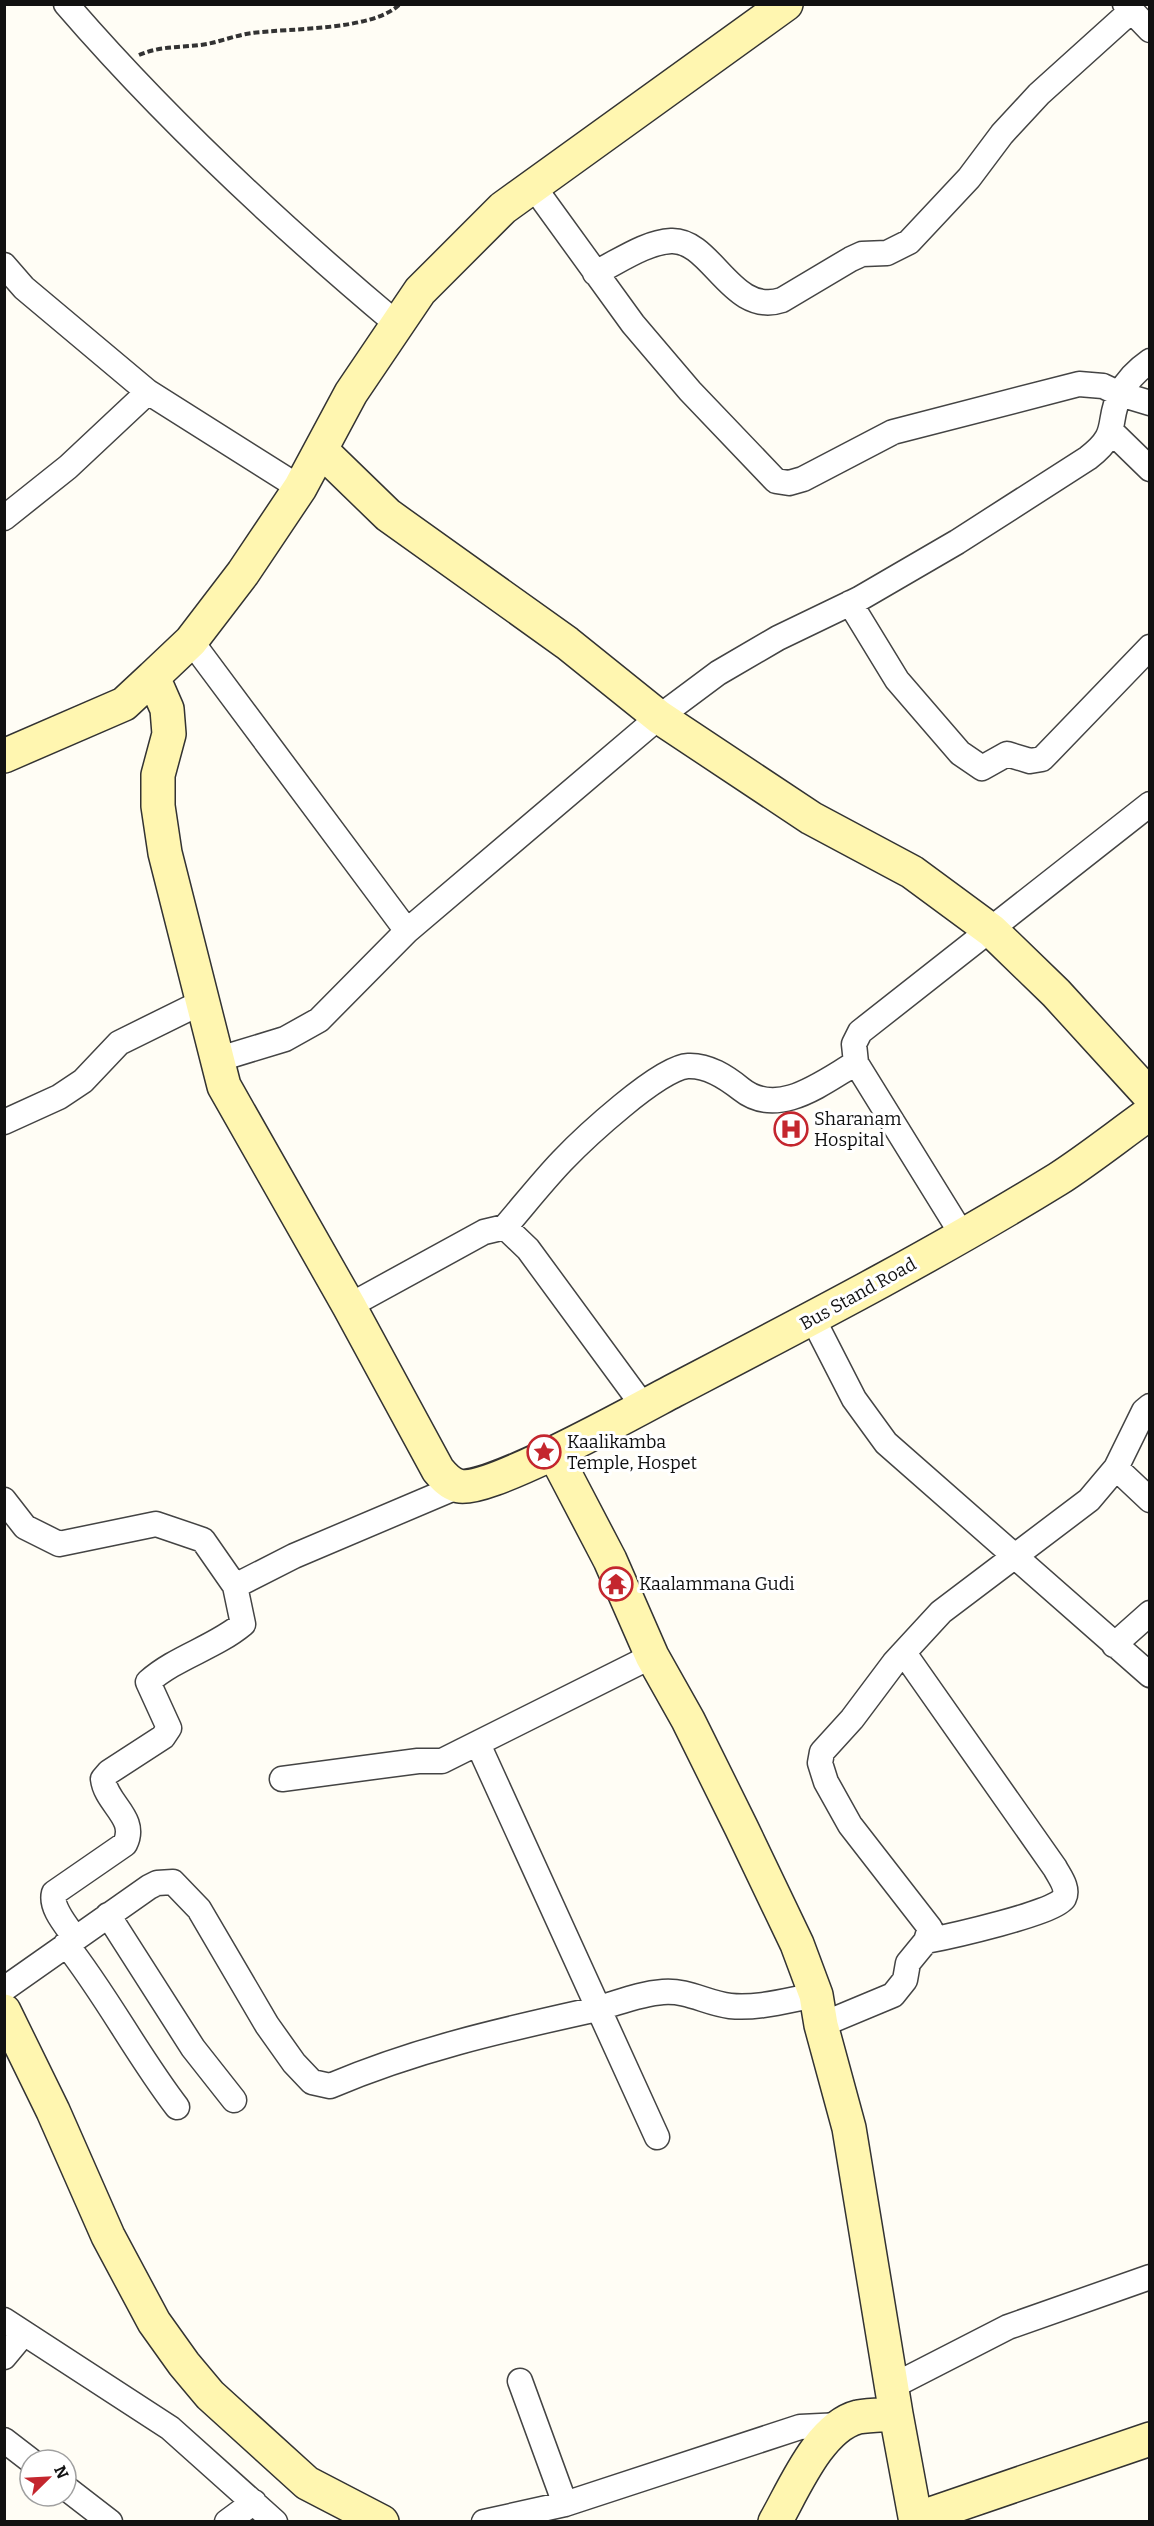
<svg xmlns="http://www.w3.org/2000/svg" width="1154" height="2526" font-family="Bitter,serif">
	<style>
		.lines { fill: none; stroke-linecap: round; stroke-linejoin: round }
		.street-casing { stroke: #444; stroke-width: 27 }
		.secondary-casing { stroke: #333; stroke-width: 36 }
		.path { stroke: #333; stroke-width: 4; stroke-dasharray: 6 3; stroke-linecap: butt }
		.street { stroke: #fff; stroke-width: 24 }
		.secondary { stroke: #fff6b0; stroke-width: 33 }
		.labels { text-anchor: middle; dominant-baseline: central; stroke-width: 6; stroke-linejoin: round; paint-order: stroke }
		.poi-label { font-size: 18px; fill: #111; stroke: #fff; text-anchor: start }
		.street-label { font-size: 18px; fill: #111; stroke: #fff }
	</style>
	<rect width="100%" height="100%" fill="#fffdf5"/>
	<g class="lines">
		<g class="street-casing">
			<path id="street" d="M66,4C167,121 279,225 397,324
				M1125,4L1150,30
				M533,186L633,324L690,391L776,481L789,483L803,479L893,432L1079,384L1103,386L1120,394L1150,403
				M4,265L24,288L148,392L300,488
				M595,273C618,262 646,242 671,241C712,239 731,317 782,300L851,259L862,254L887,253L909,242L969,178L1002,134L1039,94L1131,11
				M1112,432L1150,469
				M4,518L68,467L148,392
				M850,603L897,680L960,753L982,768L1007,754L1030,761L1042,759L1150,647
				M191,641L407,931
				M216,1060L285,1039L319,1020L407,931L659,717L718,673L778,638L859,599L957,542L1088,458C1122,432 1105,423 1121,392C1128,379 1137,370 1150,361
				M4,1122L59,1097L83,1081L119,1043L202,1002
				M505,1227C524,1205 542,1182 562,1161C583,1139 660,1067 688,1066C708,1065 726,1077 741,1089C778,1119 823,1082 856,1063
				M963,1236L856,1063L854,1044L860,1032L1150,804
				M349,1306L484,1232L505,1227L528,1249L644,1407
				M813,1319L854,1399L886,1443L1150,1675
				M1116,1468L1150,1500
				M4,1500L25,1527L59,1544L156,1524L203,1540L235,1586L294,1556L459,1486
				M1114,1645L1150,1613
				M904,1653L1055,1868C1059,1876 1069,1888 1064,1898C1056,1913 947,1937 926,1941
				M478,1744L657,2137
				M282,1779L418,1761H442L652,1656
				M108,1915L193,2048L234,2100
				M75,1938C67,1926 50,1908 54,1893L125,1844C138,1818 106,1804 103,1779L109,1772L163,1737L169,1728L148,1682C176,1657 214,1648 243,1624L235,1586
				M66,1944C107,1996 137,2055 177,2107
				M4,1989L149,1887L157,1883L173,1882L199,1909L267,2025L294,2063L312,2082L330,2086C415,2050 498,2031 588,2011C614,2005 636,1994 663,1992C688,1990 706,2003 730,2006C758,2009 788,2000 816,1995
				M821,2025L893,1995L905,1980L908,1963L926,1941L930,1928L850,1825L826,1782L820,1763L822,1752L852,1719L894,1663L941,1612L1089,1500L1116,1468L1144,1411L1150,1406
				M4,2320L170,2428L275,2522
				M4,2357L24,2333
				M520,2381L565,2504
				M891,2387L1008,2327L1150,2277
				M4,2440L30,2460
				M66,2488L110,2522
				M227,2522L254,2502
				M484,2522L565,2504L800,2427L841,2425"/>
		</g>
		<g class="secondary-casing">
			<path id="secondary" d="M786,4L503,208L420,291L351,393L300,488L243,573L191,641L153,677L167,709L169,734L158,775V806L165,853L224,1086L349,1306L438,1470C443,1476 450,1484 459,1486C488,1493 639,1409 673,1391C803,1323 933,1256 1058,1179C1089,1159 1119,1135 1150,1113
				M321,450L388,515L567,643L659,717L811,818L912,872L992,931L1056,993L1150,1096
				M4,756L124,704L153,677
				M554,1453L610,1560L652,1656L688,1720L741,1827L797,1944L816,1995L821,2025L849,2128L896,2414L916,2522
				M4,2011L53,2111L108,2236L154,2322L184,2364L210,2395L307,2483L382,2522
				M916,2519L1150,2439
				M775,2522C794,2489 819,2427 858,2417C870,2415 883,2415 896,2414"/>
		</g>
		<path class="path" d="M139,55C162,45 184,48 207,44C222,41 237,35 252,33C290,28 373,31 400,4"/>
		<use href="#street" class="street"/>
		<use href="#secondary" class="secondary"/>
	</g>
	<defs>
		<g id="hospital-ring" transform="scale(1.725)"><circle r="9.5" fill="#fff" stroke="#c4262e" stroke-width="1.5"/><path d="M-5-5h3v3.5h4V-5h3V5h-3V1.5h-4V5h-3Z" fill="#c4262e"/></g>
		<g id="sight-ring" transform="scale(1.725)"><circle r="9.5" fill="#fff" stroke="#c4262e" stroke-width="1.5"/><path d="M0-6L1.8-2.2L6-1.7L2.9 1.2L3.7 5.4L0 3.3L-3.7 5.4L-2.9 1.2L-6-1.7L-1.8-2.2Z" fill="#c4262e"/></g>
		<g id="temple-ring" transform="scale(1.725)"><circle r="9.5" fill="#fff" stroke="#c4262e" stroke-width="1.5"/><path d="M0-6L5-2H3V0L6.5 2.5H4V6H1.5V3h-3V6H-4V2.5H-6.5L-3 0V-2H-5Z" fill="#c4262e"/></g>
	</defs>
	<g fill-rule="evenodd">
		<use href="#hospital-ring" x="791" y="1129"/>
		<use href="#sight-ring" x="544" y="1452"/>
		<use href="#temple-ring" x="616" y="1584"/>
	</g>
	<g class="labels">
		<g class="poi-label">
			<text x="814" y="1119">Sharanam<tspan x="814" dy="21">Hospital</tspan></text>
			<text x="567" y="1442">Kaalikamba<tspan x="567" dy="21">Temple, Hospet</tspan></text>
			<text x="639" y="1584">Kaalammana Gudi</text>
		</g>
		<g class="street-label">
			<text transform="translate(858 1294) rotate(-29)">Bus Stand Road</text>
		</g>
	</g>
	<rect width="1154" height="2526" fill="none" stroke="#111111" stroke-width="12"/>
	<g transform="translate(48 2478) rotate(66)"><circle r="28" fill="#ffffff" stroke="#a0a0a0" stroke-width="1.5"/>
	<path d="M0-4.5L10 22L0 15L-10 22Z" fill="#c4262e"/>
	<text y="-9" font-size="16" font-weight="bold" text-anchor="middle" fill="#111111">N</text>
	</g>
</svg>
